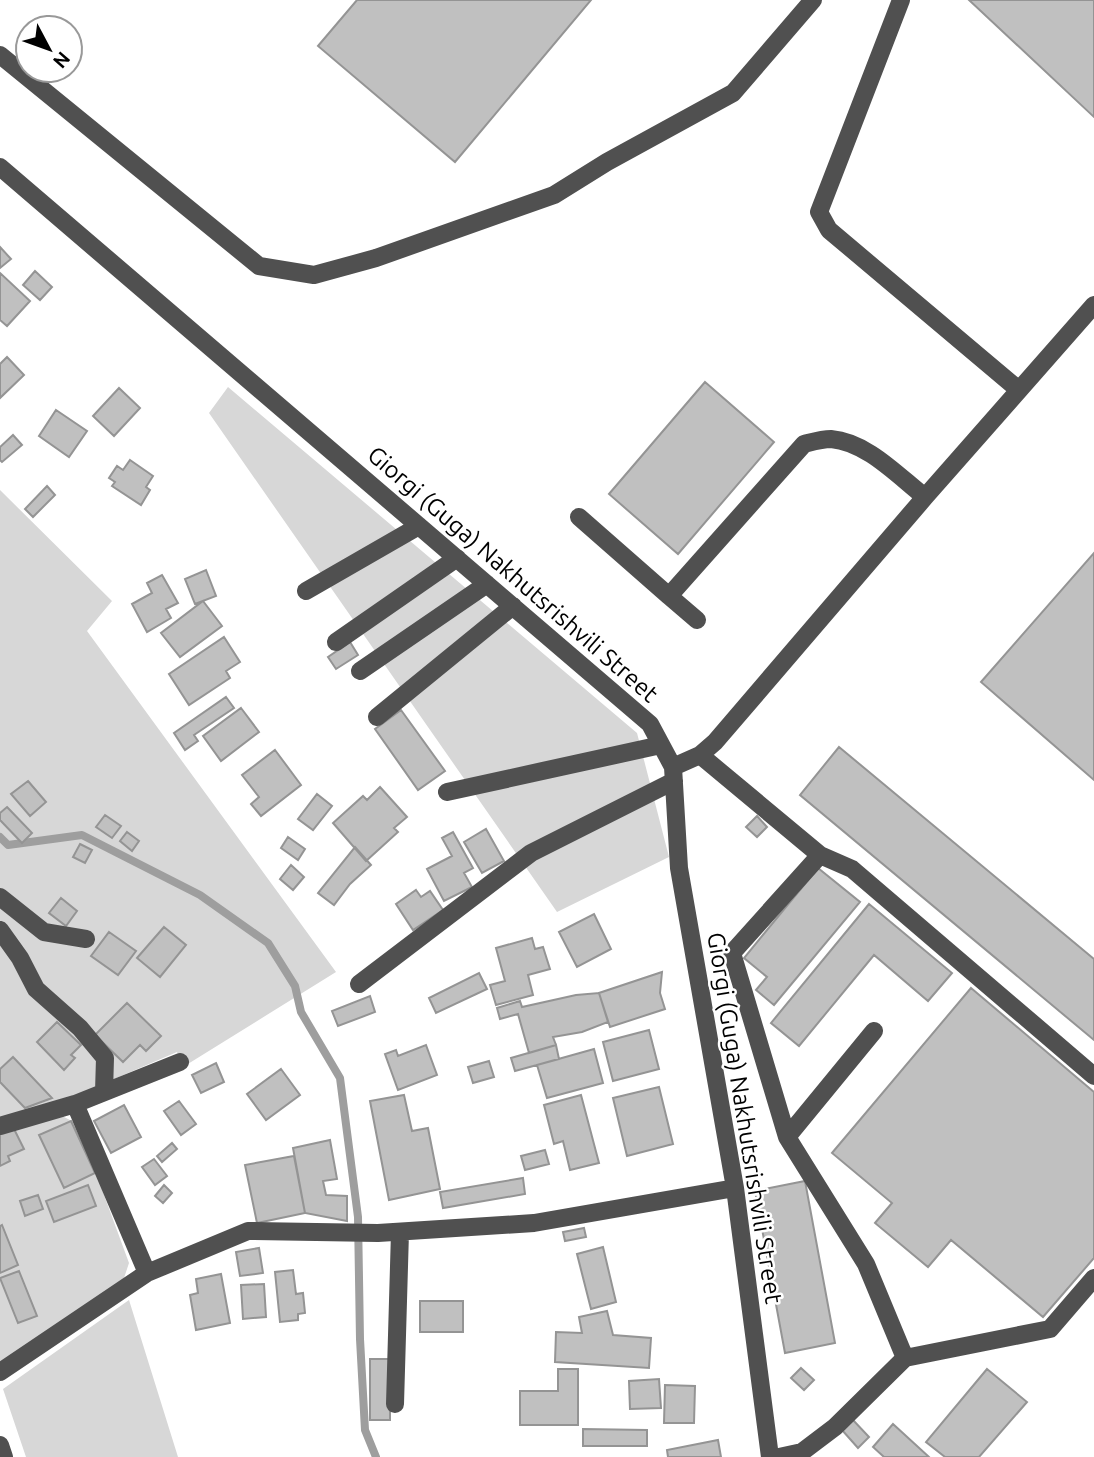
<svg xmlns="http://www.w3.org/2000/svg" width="1094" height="1457" font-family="Ubuntu,sans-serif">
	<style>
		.green { fill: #d7d7d7 }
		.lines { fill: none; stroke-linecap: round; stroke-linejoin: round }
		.stream { stroke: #9e9e9e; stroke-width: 8 }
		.building { fill: #c0c0c0; stroke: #949494; stroke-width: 2 }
		.minor { stroke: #505050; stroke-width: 18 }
		.labels { text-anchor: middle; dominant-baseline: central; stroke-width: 5; stroke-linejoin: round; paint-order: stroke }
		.street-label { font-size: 24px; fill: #000; stroke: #fff }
	</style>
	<rect width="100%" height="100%" fill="#fff"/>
	<path class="green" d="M228,387L637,733L669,857L557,912L209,413Z
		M0,490L112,601L87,631L336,972L183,1067L177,1052L58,1103L0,1120Z
		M56,1113L78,1124L129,1263L123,1281L0,1363V1132Z
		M129,1300L178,1457H26L3,1389Z"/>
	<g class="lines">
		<path class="stream" d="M0,837L8,845L82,835L200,895L268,943L295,986L301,1012L340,1078L358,1217L360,1339L365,1430L376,1457"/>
	</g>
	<path class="building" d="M357,0H591L455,162L318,46Z
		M969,0H1094V117Z
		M0,247L11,259L0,268Z
		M35,271L52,287L40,300L23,285Z
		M0,273L30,301L7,326L0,320Z
		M7,357L24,375L0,398V364Z
		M705,382L774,442L678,554L609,494Z
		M119,388L140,408L114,436L93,416Z
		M56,410L87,431L69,457L39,436Z
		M13,435L22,445L2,462L0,460V447Z
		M130,460L153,476L146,487L150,490L141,505L112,486L115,482L109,478L117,466L123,470Z
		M47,486L55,495L33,517L25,509Z
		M1094,553V780L981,682Z
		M206,570L216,596L195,604L185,579Z
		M162,575L178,603L166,609L171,618L147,632L132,604L152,593L147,583Z
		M203,601L222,626L180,657L161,633Z
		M224,637L240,662L226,671L230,678L189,705L169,674Z
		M350,642L358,655L336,669L328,657Z
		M226,697L234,708L194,735L198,741L185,750L174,733Z
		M241,708L259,732L221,761L203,736Z
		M401,710L445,771L418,790L375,729Z
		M839,747L1094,959V1040L800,795Z
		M275,750L301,785L261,816L251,804L259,797L242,775Z
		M28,781L46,802L30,816L11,794Z
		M380,787L407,817L394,828L398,832L366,861L333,823L363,796L367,800Z
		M317,794L332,806L313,830L298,819Z
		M7,807L32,833L22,843L0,820V813Z
		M105,815L121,826L112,838L96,827Z
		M757,816L767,827L757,837L746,827Z
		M486,829L504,861L482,873L464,842Z
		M127,832L139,841L132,851L120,841Z
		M453,832L473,868L464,873L472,887L444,901L427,869L452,856L442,838Z
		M288,837L305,849L298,860L281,848Z
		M80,844L92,850L85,863L73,857Z
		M355,847L371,865L350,884L334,905L318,893Z
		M291,865L304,877L293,890L280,879Z
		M818,868L860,902L774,1005L756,990L767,977L744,958Z
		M416,890L421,897L430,891L443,910L413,930L396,904Z
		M61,898L77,911L66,926L49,913Z
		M869,904L952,973L928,1001L874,955L799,1046L771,1023Z
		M594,914L611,949L577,967L559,932Z
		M164,927L186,945L160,977L137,958Z
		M109,932L136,951L118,975L91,956Z
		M532,938L535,949L543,947L550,969L528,975L533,995L496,1005L490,985L505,981L496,948Z
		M662,972L660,993L665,1009L610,1027L599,993Z
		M479,973L487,989L436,1013L429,998Z
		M971,988L1094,1092V1258L1043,1317L951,1240L928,1267L875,1223L892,1203L832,1153Z
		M599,993L608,1022L582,1032L553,1037L556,1045L529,1053L518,1014L500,1019L497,1008L520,1001L522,1007L576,995Z
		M370,996L375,1012L338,1026L332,1011Z
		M127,1003L161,1036L146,1051L140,1045L123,1062L95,1035Z
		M57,1022L81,1045L71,1055L75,1058L64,1070L37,1042Z
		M649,1030L659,1069L613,1081L603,1042Z
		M426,1045L437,1075L398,1090L385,1054L396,1050L398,1056Z
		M556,1045L559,1059L515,1071L511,1058Z
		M594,1049L603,1083L547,1098L537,1065Z
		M13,1057L52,1098L25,1108L0,1082V1069Z
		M489,1061L494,1077L473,1083L468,1067Z
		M216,1063L224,1082L201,1093L192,1075Z
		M281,1069L300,1095L266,1120L247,1094Z
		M659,1087L673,1144L627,1156L613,1098Z
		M404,1095L412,1131L428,1128L440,1189L389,1200L370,1101Z
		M581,1095L599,1163L570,1170L563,1141L554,1144L544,1105Z
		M179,1101L196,1124L181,1135L164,1111Z
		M124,1105L141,1137L111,1153L94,1121Z
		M71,1121L95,1173L64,1188L39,1135Z
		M13,1127L24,1149L8,1156L10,1161L0,1166V1132Z
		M330,1140L337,1179L323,1181L326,1195L347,1196V1221L305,1213L293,1148Z
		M172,1143L177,1149L162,1162L157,1156Z
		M545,1150L549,1164L525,1170L521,1156Z
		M294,1156L305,1213L257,1223L245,1165Z
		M154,1159L167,1176L155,1185L142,1167Z
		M523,1178L525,1194L443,1208L440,1192Z
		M805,1181L835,1343L785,1353L755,1191Z
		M88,1185L96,1206L54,1222L46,1201Z
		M164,1185L172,1193L163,1203L155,1196Z
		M38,1195L43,1209L25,1216L20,1201Z
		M2,1225L18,1265L0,1273V1226Z
		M584,1228L586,1237L565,1241L563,1232Z
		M603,1247L616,1302L591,1309L577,1254Z
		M259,1248L263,1273L240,1276L236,1252Z
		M293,1270L296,1294L303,1293L305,1313L298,1314V1320L280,1322L275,1272Z
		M19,1271L37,1316L18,1323L0,1278Z
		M221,1274L230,1323L196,1330L190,1295L198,1293L196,1279Z
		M264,1284L266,1317L243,1319L241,1285Z
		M420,1301H463V1332H420Z
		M607,1311L613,1335L651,1338L649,1368L555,1362L556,1332L582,1333L579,1317Z
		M370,1359H390V1420H370Z
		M801,1368L814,1380L804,1390L791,1378Z
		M558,1369H578V1425H520V1391H558Z
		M987,1369L1027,1402L979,1457H945L926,1442Z
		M659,1379L661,1408L630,1409L629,1381Z
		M665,1385L695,1386L694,1423H664Z
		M853,1420L869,1437L858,1448L842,1430Z
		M893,1424L929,1457H884L873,1447Z
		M583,1429L647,1430V1446H583Z
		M718,1440L721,1457H668L667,1450Z"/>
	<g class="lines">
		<path class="minor" d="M901,0L819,212L829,230L1019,390
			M0,55L259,266L314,275L376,258L554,195L607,162L733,93L813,0
			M0,167L650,724L673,767L679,868L735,1188L770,1457
			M579,517L669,596L804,444C812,442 822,439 831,439C867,442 898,476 925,497
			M306,591L419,526
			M669,596L697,620
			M336,642L457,558
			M360,671L487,584
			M377,717L513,606
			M700,755L820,855L852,869L1094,1076
			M673,767L700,755L715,742L925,497L1094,305
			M447,792L661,745
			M820,855L732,953L787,1137L866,1264L905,1358
			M0,897L44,932L86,939
			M0,930L20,958L36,989L80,1028L105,1058L104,1092
			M359,984L531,853L674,781
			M75,1104L147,1273
			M0,1126L75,1104L180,1062
			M787,1137L874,1031
			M0,1372L147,1273L248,1231L378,1233L534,1223L735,1188
			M395,1404L400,1232
			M0,1445L4,1457
			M779,1457L802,1452L835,1427L905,1358L1050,1329L1094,1278"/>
	</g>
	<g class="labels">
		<g class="street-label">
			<text transform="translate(513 574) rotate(41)">Giorgi (Guga) Nakhutsrishvili Street</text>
			<text transform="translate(745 1118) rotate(81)">Giorgi (Guga) Nakhutsrishvili Street</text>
		</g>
	</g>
	<g transform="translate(49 49) rotate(131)"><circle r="33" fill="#ffffff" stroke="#999999" stroke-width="2"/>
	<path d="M0-5L12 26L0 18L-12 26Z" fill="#000000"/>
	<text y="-10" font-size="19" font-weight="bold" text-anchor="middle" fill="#000000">N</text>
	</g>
</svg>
